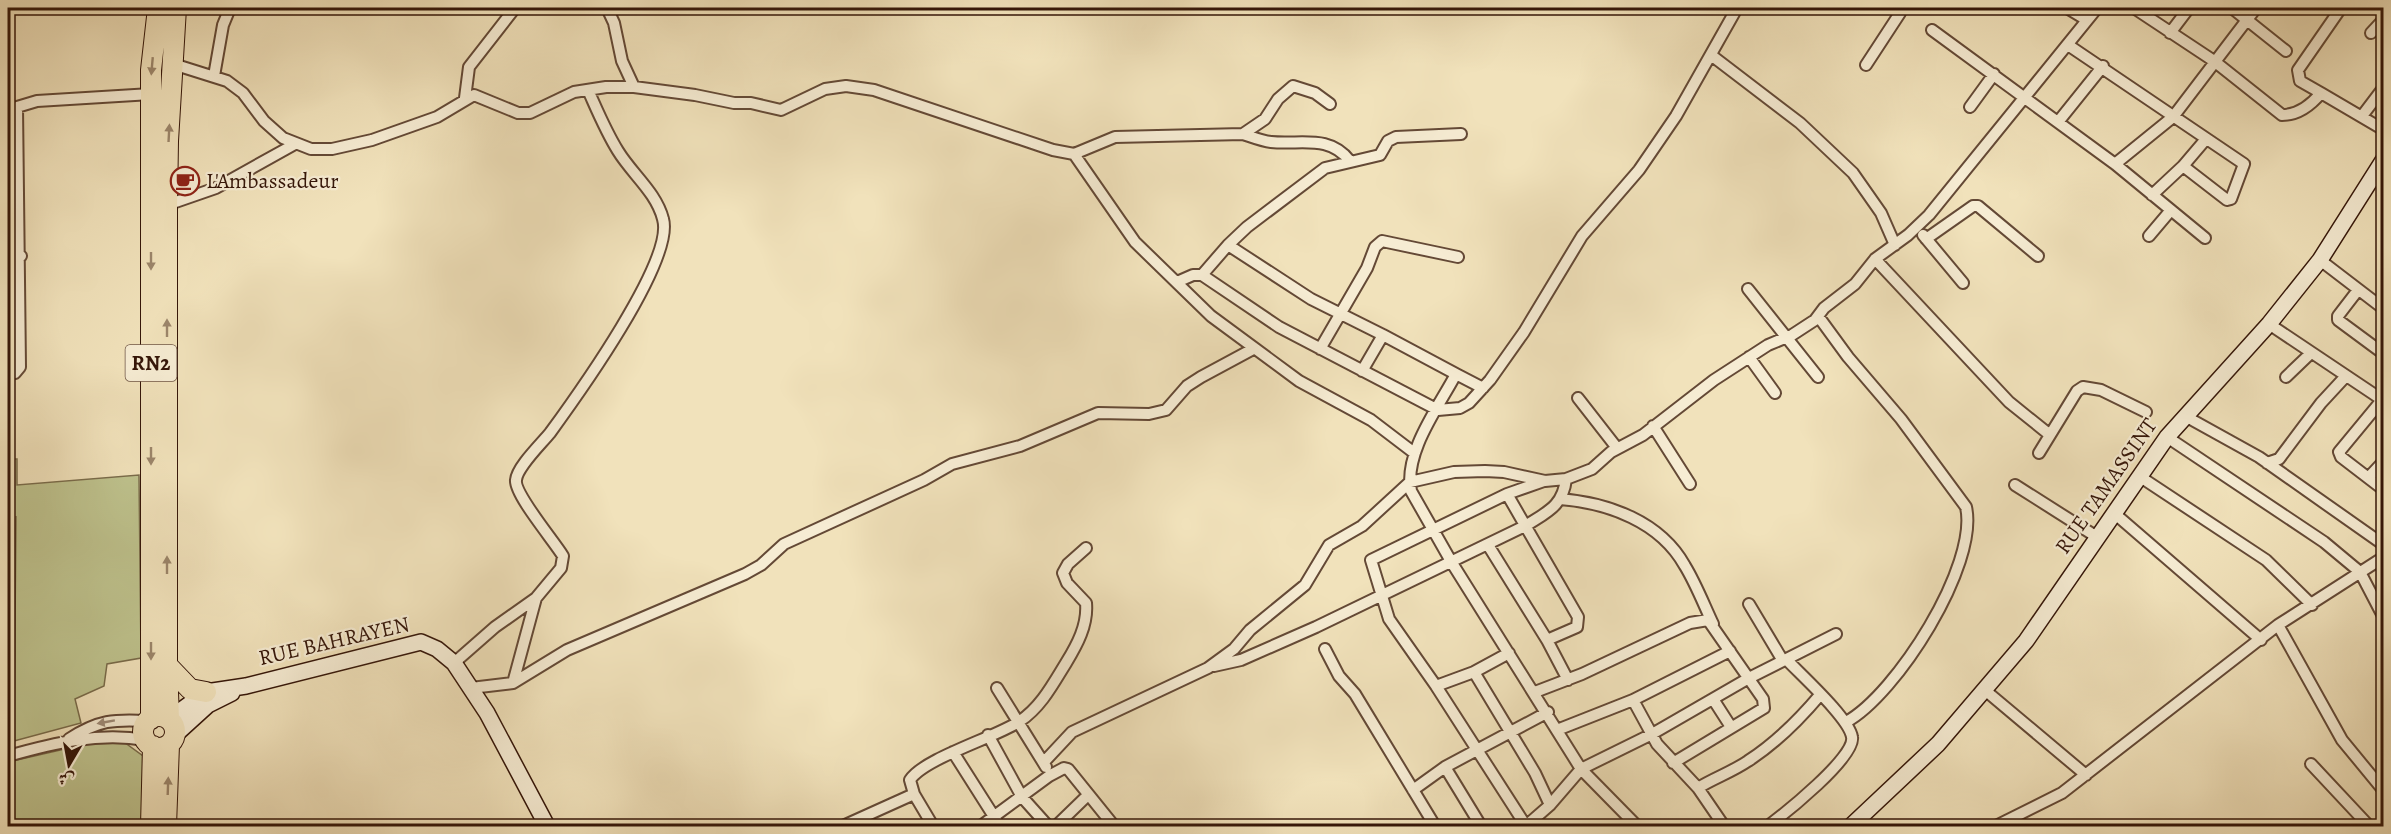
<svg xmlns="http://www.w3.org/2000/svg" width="2391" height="834" font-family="Alegreya,Amiri,serif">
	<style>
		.green { fill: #bec28d; stroke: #7a6c4b; stroke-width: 1.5 }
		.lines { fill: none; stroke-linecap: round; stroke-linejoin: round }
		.street-casing { stroke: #644936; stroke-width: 14 }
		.secondary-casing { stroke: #351609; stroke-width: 18 }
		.highway-casing { stroke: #351609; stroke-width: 22 }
		.street { stroke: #f6ecd3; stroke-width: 10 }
		.secondary { stroke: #f6ecd3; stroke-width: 15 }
		.highway { stroke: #f1e2bb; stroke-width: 20 }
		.oneway { fill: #9c866b }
		.oneway2 { fill: #9f8c78 }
		.labels { text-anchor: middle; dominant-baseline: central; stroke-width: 4.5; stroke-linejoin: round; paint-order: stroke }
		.shield { fill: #f6ecd3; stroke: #6f5646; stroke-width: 1.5 }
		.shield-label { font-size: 21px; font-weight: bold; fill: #351609 }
		.poi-label { font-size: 22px; fill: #351609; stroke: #f6ecd3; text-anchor: start }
		.street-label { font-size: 22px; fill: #351609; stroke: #f6ecd3 }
	</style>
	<rect width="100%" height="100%" fill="#f1e2bb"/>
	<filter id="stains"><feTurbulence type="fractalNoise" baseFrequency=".00333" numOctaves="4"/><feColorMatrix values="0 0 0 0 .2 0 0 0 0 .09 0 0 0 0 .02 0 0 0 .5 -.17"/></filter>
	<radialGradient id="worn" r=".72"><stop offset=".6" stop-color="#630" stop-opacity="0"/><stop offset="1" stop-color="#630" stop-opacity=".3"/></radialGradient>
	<path class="green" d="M8,459H17V485L139,475L141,658L107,664L104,686L75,699L81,723L14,741L16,516L13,743L8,744Z
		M117,737L143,756L142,826H8V762Z"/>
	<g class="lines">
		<g class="street-casing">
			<path id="street" d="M607,8L614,23L622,61L634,87
				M2067,8L2087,20
				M2134,8L2214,61L2282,115C2299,115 2311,105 2321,93L2384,130
				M2232,8L2286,51
				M1932,30L2115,164L2205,238
				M2170,33L2189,8
				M2371,33L2384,19
				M2068,45L2244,164L2231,199L2227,200L2183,166L2152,195
				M1711,55L1800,123L1853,173L1881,213L1895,245
				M173,64L227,81L243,93L264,121L283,138L311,149H332L372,140L437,117L474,95L518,113H530L574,92L606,87H634L695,95L734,103H751L781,110L825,89L846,86L874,90L1053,150L1074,154L1135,242L1211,316L1299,381L1371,420L1413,452
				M1866,65L1900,13V8
				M214,76L223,25L230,8
				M2321,93L2300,81L2298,70L2341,8
				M465,98L469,67L515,8
				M1970,107L1994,74
				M2362,116L2384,87
				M2058,122L2103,66
				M1243,134C1252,137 1262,141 1271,142C1301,145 1329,134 1350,161
				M1074,154L1115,137L1243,134L1265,119L1278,99L1293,86L1315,93L1330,104
				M2115,164L2173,117L2256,8
				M2183,166L2206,139
				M167,205L216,188L295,144
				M1923,235L1963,283
				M2149,236L2171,210
				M1926,239L1973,206H1978L2038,256
				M1228,245L1247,227L1325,168L1380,155L1388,141L1396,137L1461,134
				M8,257L21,256
				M1875,259L2009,402L2050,435
				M2320,260L2384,309
				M1202,275L1228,245L1311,299L1383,335
				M1177,282L1193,275H1202L1279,327L1438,410L1460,408L1469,403L1490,380L1524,332L1582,236L1639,170L1676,116L1737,8
				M1748,289L1818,377
				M2358,290L2338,316V320L2384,354
				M1818,316L1848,357L1901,419L1966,507C1979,565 1896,695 1846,722
				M2269,324L2384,401
				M1320,349L1367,268L1375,247L1382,241L1458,257
				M1749,357L1775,393
				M1362,371L1383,335L1456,374C1438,408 1404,452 1411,491L1452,563L1581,769L1637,826
				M8,374L15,373L20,367L17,107L37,101L151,94
				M1456,374L1483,388
				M2286,377L2311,353
				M1578,398L1617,448
				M2382,400L2339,452L2341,457L2384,490
				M2185,416L2259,457L2384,545
				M1653,426L1690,484
				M2167,437L2324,542L2360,572L2384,618
				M2039,453L2077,391L2083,387L2101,390L2146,412
				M2267,463L2279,459L2321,403L2346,376
				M2139,476L2266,560L2312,605
				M2369,477L2384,461
				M2015,485L2097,537
				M1507,494L1578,617L1577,627L1547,640
				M1560,499C1608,503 1660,521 1685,566C1696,584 1704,605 1713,624
				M2114,513L2261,640
				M1488,545L1547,640L1568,680
				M1749,604L1783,661
				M2278,625L2342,740L2384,791
				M1325,649L1339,676L1355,694L1435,826
				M454,663L495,627L536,598
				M1214,666L1241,660L1316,627L1527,525C1547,512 1563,506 1566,479
				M1474,672L1535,773L1550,805
				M513,683L536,598L561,568L563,556C554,541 514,494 516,480C517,467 541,444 550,433C577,396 675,260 663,219C656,192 632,174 618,151C606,132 597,110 588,90
				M1436,686L1474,672L1509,653
				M471,688L513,683L567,650L745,574L761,565L784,544L924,480L952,464L1020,446L1098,413L1149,414L1166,410L1187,386L1201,377L1253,349
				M997,688L1046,767
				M1986,691L2086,775
				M1535,692L1582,674L1690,623L1708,620L1763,699L1764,708L1673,763
				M1713,699L1731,727
				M1633,700L1657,744L1698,788L1724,826
				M1557,730L1633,700L1730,651
				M988,735L1022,797L1048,826
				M69,739C98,720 114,719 148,721
				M953,752L1000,826
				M8,756C54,743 98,732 146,740
				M1044,762L1072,732L1208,668L1234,649L1250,630L1305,585L1329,545L1362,526L1410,482L1454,472L1485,471L1504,472L1545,481L1566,479L1592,469L1611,452L1643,435L1714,380L1768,345L1792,335L1815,320L1824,308L1855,284L1875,259L1908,235L1929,215L2097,8
				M2311,764L2369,826
				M1445,767L1481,826
				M1698,788C1714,778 1732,772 1748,761C1776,743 1798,721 1820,695
				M1413,790L1445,767L1548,712
				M843,826L914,794
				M933,826L914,794L910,780C924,758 997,737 1020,721C1041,707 1053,684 1066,663C1077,645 1088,625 1086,603L1067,583L1063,573L1068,564L1086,548
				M981,826L1049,776L1064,768L1068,769L1114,826
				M1056,826L1088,795
				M1526,826L1436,686L1389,619L1371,560L1507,494L1544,481
				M1526,826L1550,805L1581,769L1652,734L1749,678L1836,634
				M1768,826C1784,814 1856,757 1852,737C1849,718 1801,675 1786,659
				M1996,826L2062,793L2278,625L2384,557
				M2382,826L2384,825"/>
		</g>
		<g class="secondary-casing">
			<path id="secondary" d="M169,719L206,692L246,686L421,642L437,649L454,663L487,713L547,826
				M175,735L208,705L232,693
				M1851,826L1938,744L2026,641L2167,437L2269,324L2320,260L2384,159"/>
		</g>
		<g class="highway-casing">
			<path id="highway" d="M167,665L190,689L206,692
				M143 732a16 16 0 1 1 32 0a16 16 0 1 1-32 0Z
				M151,719V70L158,8
				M169,719L167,665V205L168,141L176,8
				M151,826L153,746
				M166,826L169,745"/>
		</g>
		<use href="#street" class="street"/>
		<use href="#secondary" class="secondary"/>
		<use href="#highway" class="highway"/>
	</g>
	<defs><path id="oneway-solid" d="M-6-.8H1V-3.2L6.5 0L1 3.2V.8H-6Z" transform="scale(1.5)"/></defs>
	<g class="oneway">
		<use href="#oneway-solid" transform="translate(152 66) rotate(95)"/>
		<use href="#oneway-solid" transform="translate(169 133) rotate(-87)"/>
		<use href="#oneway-solid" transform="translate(151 261) rotate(90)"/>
		<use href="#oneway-solid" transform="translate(167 328) rotate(-90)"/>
		<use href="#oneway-solid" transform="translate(151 456) rotate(90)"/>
		<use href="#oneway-solid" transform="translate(167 565) rotate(-90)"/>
		<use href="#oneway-solid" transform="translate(151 651) rotate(90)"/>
		<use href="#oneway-solid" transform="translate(168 786) rotate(-88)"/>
	</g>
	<use class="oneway2" href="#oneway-solid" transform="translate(106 722) rotate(170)"/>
	<defs>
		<g id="cafe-ring" transform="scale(1.5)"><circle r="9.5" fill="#f6ecd3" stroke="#8f2418" stroke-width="1.5"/><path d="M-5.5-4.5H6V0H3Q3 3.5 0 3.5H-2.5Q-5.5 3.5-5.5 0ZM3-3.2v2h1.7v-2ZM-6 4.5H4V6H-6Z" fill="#8f2418"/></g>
	</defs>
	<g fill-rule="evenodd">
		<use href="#cafe-ring" x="185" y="181"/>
	</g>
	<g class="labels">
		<rect class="shield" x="125.5" y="345" width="51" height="36" rx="4.5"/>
		<g class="shield-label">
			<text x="151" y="363">RN2</text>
		</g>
		<g class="poi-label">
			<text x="206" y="181">L'Ambassadeur</text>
		</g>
		<g class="street-label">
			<text transform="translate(2106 486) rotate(-55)">RUE TAMASSINT</text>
			<text transform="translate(334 641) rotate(-13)">RUE BAHRAYEN</text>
		</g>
	</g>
	<rect width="2391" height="834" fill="none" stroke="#f1e2bb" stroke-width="30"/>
	<rect x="9" y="9" width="2373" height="816" fill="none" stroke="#351609" stroke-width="3"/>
	<rect x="15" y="15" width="2361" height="804" fill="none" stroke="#351609" stroke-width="1.5"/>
	<g transform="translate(69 765) rotate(190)" stroke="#f6ecd3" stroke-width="4.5" paint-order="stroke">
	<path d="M0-4.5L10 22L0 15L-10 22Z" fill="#351609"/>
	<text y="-9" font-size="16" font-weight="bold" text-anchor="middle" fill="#351609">ش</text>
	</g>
	<rect width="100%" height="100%" filter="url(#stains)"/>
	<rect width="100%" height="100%" fill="url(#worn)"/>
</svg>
